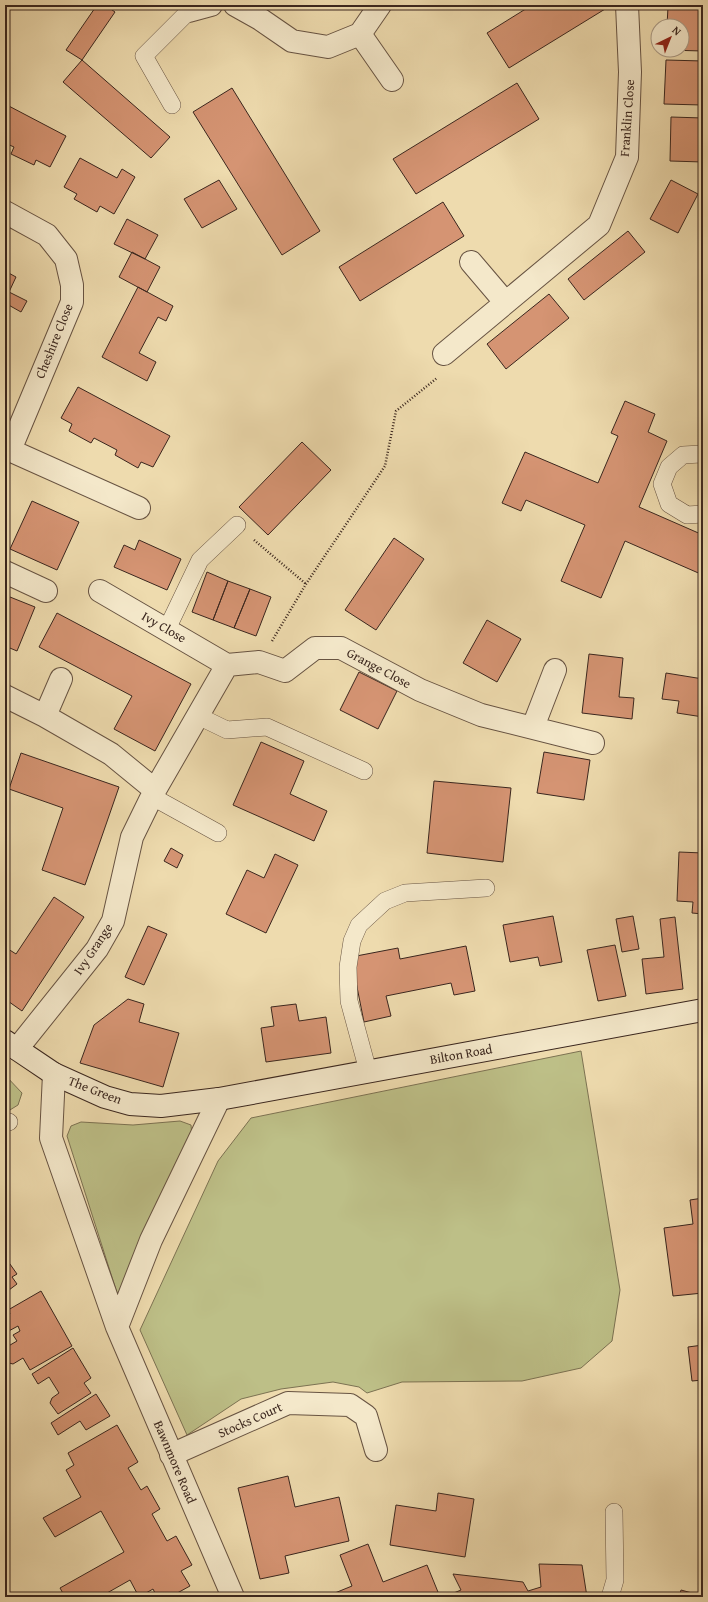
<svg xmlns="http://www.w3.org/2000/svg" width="708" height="1602" font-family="'Gentium Book Plus',serif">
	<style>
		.green { fill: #bdbf87; stroke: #7c7252 }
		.building { fill: #d59473; stroke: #3a261e }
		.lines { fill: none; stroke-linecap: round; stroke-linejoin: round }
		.lane-casing { stroke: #675342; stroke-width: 18 }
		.street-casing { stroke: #675342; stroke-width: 24 }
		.secondary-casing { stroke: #3a261e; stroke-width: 24 }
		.path { stroke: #3a261e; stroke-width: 2.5; stroke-dasharray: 1 2; stroke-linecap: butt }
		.lane { stroke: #f4e8ca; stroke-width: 17 }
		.street { stroke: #f4e8ca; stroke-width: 22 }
		.secondary { stroke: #f4e8ca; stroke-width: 22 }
		.labels { text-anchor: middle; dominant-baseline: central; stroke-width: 3; stroke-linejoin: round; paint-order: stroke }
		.street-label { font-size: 13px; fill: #3a261e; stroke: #f4e8ca }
	</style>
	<rect width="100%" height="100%" fill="#eedbae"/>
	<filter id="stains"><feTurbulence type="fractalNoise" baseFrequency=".005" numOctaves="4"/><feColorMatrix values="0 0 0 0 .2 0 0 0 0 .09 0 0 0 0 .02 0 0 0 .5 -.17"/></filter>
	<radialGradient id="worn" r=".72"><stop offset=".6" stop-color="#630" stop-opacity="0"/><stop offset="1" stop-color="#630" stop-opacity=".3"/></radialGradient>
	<path class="green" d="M581,1051L620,1290L612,1341L581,1368L522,1381L402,1382L367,1393L359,1387L333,1382L281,1389L241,1399L187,1435L140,1330L218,1161L251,1118Z
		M5,1075L22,1093L18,1105L5,1113Z
		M180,1121L191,1125L192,1137L157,1202L118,1296L67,1136L71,1126L81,1122L133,1125Z"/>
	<path class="building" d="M97,5H105L115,12L82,60L66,50Z
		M532,5H609L610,6L509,68L487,33Z
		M668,7L703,8V51L666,50H682V26H667Z
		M82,60L170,137L151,158L63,82Z
		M666,60L703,61L702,105L664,104Z
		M517,83L539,119L416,194L393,159Z
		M232,88L320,231L282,255L193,112Z
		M5,104L66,136L50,167L36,160L34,165L11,154L14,147L5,143Z
		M671,117L703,118V162L670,161Z
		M80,158L117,178L122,169L135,177L114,214L100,206L97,212L74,199L77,194L64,187Z
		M219,180L237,209L202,228L184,199Z
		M671,180L698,194L678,233L650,219Z
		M443,202L464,236L360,301L339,267Z
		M127,219L158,235L145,259L114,244Z
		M628,231L645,252L584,300L568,279Z
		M132,252L160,267L147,292L119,277Z
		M5,271L16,277L9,292L27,301L21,312L5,303Z
		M138,287L173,306L166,321L158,317L139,353L156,362L147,381L102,357Z
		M549,294L569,318L506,369L487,344Z
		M78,387L170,436L153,467L141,462L138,468L115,455L117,450L94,438L91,443L69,431L72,424L61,418Z
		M625,401L655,414L648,432L667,441L639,507L703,535V575L625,541L601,598L561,581L585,525L526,500L521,511L502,503L525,452L598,483L618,436L611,433Z
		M302,442L331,470L268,535L239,507Z
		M32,501L79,522L57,570L10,549Z
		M394,538L424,559L376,630L345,610Z
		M139,540L181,559L167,590L114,567L124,545L135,550Z
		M207,572L228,581L213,620L192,612Z
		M228,581L250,589L234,628L213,620Z
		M250,589L271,597L256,636L234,628Z
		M5,595L35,607L17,651L5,646Z
		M57,613L191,684L155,751L114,729L132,696L39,647Z
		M487,620L521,639L497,682L463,663Z
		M589,654L623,658L619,697L634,698L632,719L582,713Z
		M359,672L397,691L378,729L340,710Z
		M666,673L703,679V717L677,713L679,701L662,699Z
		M5,730L9,731L5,745Z
		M261,742L304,761L290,794L327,811L314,841L233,805Z
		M544,752L590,760L584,800L537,793Z
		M21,753L119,787L85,885L42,870L63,808L9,789Z
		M434,781L511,788L503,862L427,853Z
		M171,848L183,855L177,868L164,861Z
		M679,852L703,853V914L692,913L693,902L677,901Z
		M275,854L298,865L266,933L226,914L247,870L264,878Z
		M54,897L84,917L22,1011L5,999V947L16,954Z
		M553,916L562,962L540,966L538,957L510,962L503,925Z
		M633,916L639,949L622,952L616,919Z
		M675,917L683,989L646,994L642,959L664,957L660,919Z
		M148,926L167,934L144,985L125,977Z
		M615,945L626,996L598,1001L587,950Z
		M466,946L475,991L454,995L451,983L386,996L391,1016L364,1022L351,957L398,948L400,959Z
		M128,999L144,1004L139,1022L179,1033L163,1087L80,1063L94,1025Z
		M296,1004L299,1021L326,1017L331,1053L266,1062L261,1028L274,1026L271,1007Z
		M703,1198V1293L673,1296L664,1228L693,1224L690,1200Z
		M5,1257L17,1274L12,1277L17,1284L5,1293Z
		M41,1291L72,1346L30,1370L23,1358L13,1364L9,1363L5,1358V1348L17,1341L13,1335L20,1331L18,1326L5,1333V1317L10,1314L8,1310Z
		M703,1345V1380L692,1381L688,1347Z
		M73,1348L91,1378L84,1383L91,1393L58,1414L50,1403L52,1398L59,1393L49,1377L38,1384L32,1374Z
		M96,1394L110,1416L86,1430L80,1421L58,1435L51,1423Z
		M117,1425L138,1462L128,1468L141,1490L147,1486L160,1509L152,1514L167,1541L176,1536L192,1565L181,1571L190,1586L170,1597H157L153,1589L139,1597L130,1580L100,1597H65L60,1588L124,1552L101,1511L55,1537L43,1518L81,1497L66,1470L74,1465L68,1453Z
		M288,1476L295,1507L339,1497L349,1541L285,1556L289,1573L260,1579L238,1488Z
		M438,1493L474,1499L465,1557L390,1545L396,1505L436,1511Z
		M368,1544L383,1582L427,1565L440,1597H325L352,1586L340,1555Z
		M539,1564L582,1565L587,1597H444L461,1590L453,1574L523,1582L528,1591L541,1587Z
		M681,1590L703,1596V1597H679Z"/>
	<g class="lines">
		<g class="lane-casing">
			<path id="lane" d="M172,105L144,56L189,11
				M703,456L701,454L683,455L669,467L662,484L669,504L687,515L703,514
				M167,629L200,560L237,525
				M198,716L227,730L267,727L364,771
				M151,796L218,833
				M368,1071L349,1001L348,967L352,941L359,925L385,901L405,893L486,888
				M5,1123L9,1122
				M610,1597L615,1580L614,1512"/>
		</g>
		<g class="street-casing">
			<path id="street" d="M235,5L260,19L292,41L328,47L360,34L380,5
				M189,11L211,5
				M360,34L392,80
				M5,212L47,235L66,259L72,285V302L10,450
				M471,262L505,302
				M444,354L599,225L627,157L630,72L627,5
				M5,448L139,508
				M5,572L46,591
				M100,591L227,665
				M227,665L259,662L285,671L315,648H341L420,690L481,715L593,743
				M5,696L45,716L111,754L155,790
				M45,716L61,679
				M533,727L555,670
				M17,1049L97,949L113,921L132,837L155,790L227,665
				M54,1074L51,1138L117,1327L233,1597
				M117,1327L151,1240L219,1099
				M171,1455L288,1403L350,1405L366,1416L376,1450"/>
		</g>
		<g class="secondary-casing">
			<path id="secondary" d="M5,1041L54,1074L105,1097L130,1104L161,1106L219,1099L703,1010"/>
		</g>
		<path class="path" d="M254,540L306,584
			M272,641L306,584L385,466L396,411L437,378"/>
		<use href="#lane" class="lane"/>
		<use href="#street" class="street"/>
		<use href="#secondary" class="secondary"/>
	</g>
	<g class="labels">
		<g class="street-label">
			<text transform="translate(627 118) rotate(-86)">Franklin Close</text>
			<text transform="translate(54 341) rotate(-68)">Cheshire Close</text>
			<text transform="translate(164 627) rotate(30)">Ivy Close</text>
			<text transform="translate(379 668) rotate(28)">Grange Close</text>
			<text transform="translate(93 949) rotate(-56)">Ivy Grange</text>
			<text transform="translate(461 1054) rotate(-10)">Bilton Road</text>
			<text transform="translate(95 1090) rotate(21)">The Green</text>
			<text transform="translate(250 1420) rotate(-24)">Stocks Court</text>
			<text transform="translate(175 1462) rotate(67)">Bawnmore Road</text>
		</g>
	</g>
	<rect width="708" height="1602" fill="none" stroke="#eedbae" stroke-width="20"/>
	<rect x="6" y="6" width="696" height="1590" fill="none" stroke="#3a261e" stroke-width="2"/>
	<rect x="10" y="10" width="688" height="1582" fill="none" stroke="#3a261e"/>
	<g transform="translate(670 38) rotate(43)"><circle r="19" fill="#f4e8ca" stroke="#aa9a85"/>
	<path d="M0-3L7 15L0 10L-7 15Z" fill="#8f2418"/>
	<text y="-6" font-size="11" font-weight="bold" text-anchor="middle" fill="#3a261e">N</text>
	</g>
	<rect width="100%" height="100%" filter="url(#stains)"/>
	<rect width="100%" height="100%" fill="url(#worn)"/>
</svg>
